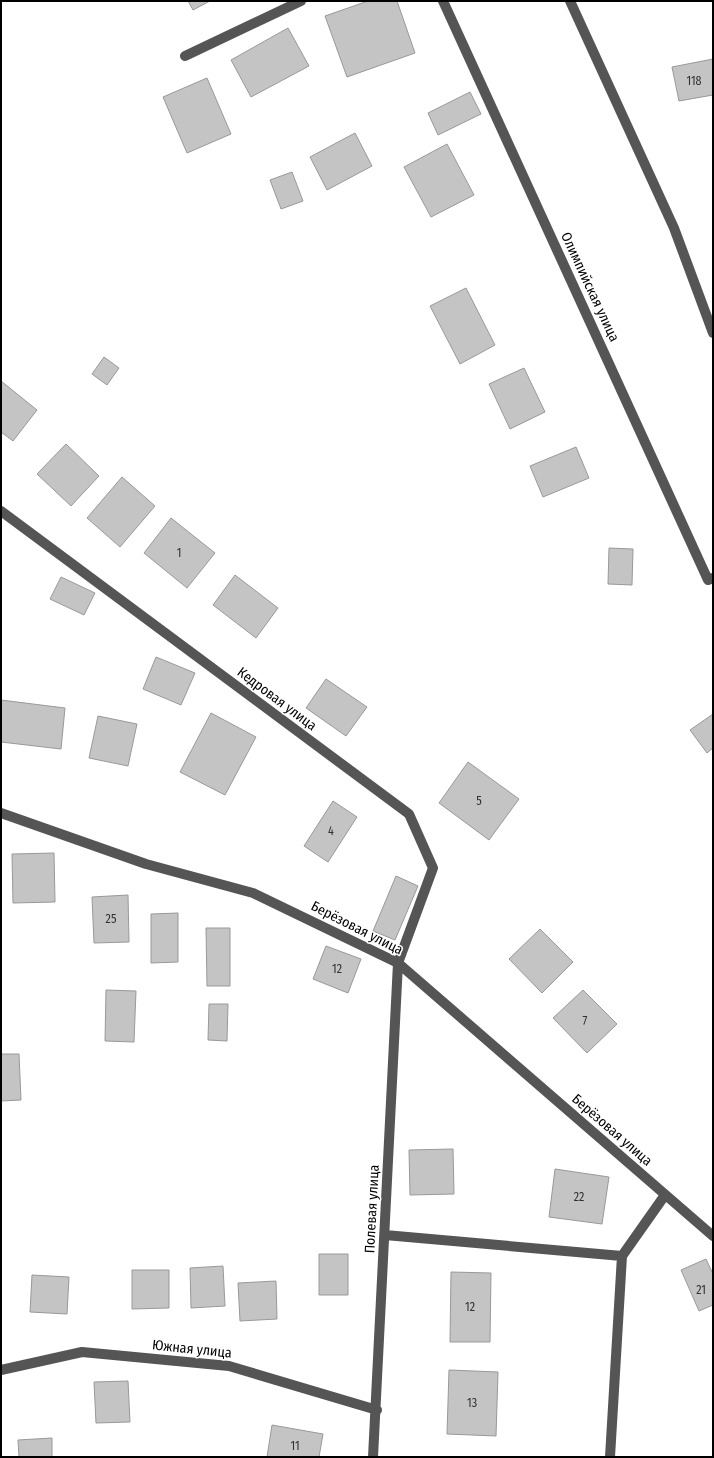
<svg xmlns="http://www.w3.org/2000/svg" width="714" height="1458" font-family="'Fira Sans Condensed',sans-serif">
	<style>
		.building { fill: #c4c4c4; stroke: #999 }
		.lines { fill: none; stroke-linecap: round; stroke-linejoin: round }
		.minor { stroke: #555; stroke-width: 10 }
		.labels { text-anchor: middle; dominant-baseline: central; stroke-width: 3; stroke-linejoin: round; paint-order: stroke }
		.number-label { font-size: 12px; fill: #313131 }
		.street-label { font-size: 14px; fill: #000; stroke: #fff }
	</style>
	<rect width="100%" height="100%" fill="#fff"/>
	<path class="building" d="M188,1H210L193,10Z
		M368,1H397L415,53L347,77L325,16Z
		M288,28L309,66L251,97L231,60Z
		M713,59V95L679,101L672,67Z
		M207,78L231,134L187,153L163,97Z
		M470,92L481,114L438,135L428,113Z
		M355,133L372,166L327,190L310,157Z
		M447,144L474,195L431,217L404,167Z
		M292,172L303,201L281,209L270,180Z
		M466,288L495,345L460,364L430,306Z
		M104,357L119,368L107,385L92,374Z
		M524,368L545,412L510,429L489,384Z
		M1,381L37,410L13,441L1,432Z
		M66,444L99,476L71,506L37,474Z
		M576,447L589,478L543,497L530,466Z
		M122,477L155,506L120,547L87,518Z
		M171,518L215,553L187,588L144,553Z
		M609,548L633,549L632,585L608,584Z
		M235,575L278,608L256,638L213,605Z
		M61,577L95,593L84,615L50,599Z
		M156,657L195,673L181,705L143,689Z
		M326,679L367,707L346,736L306,708Z
		M1,700L65,708L61,749L1,742Z
		M211,713L256,737L225,795L180,772Z
		M713,714V748L707,753L690,730Z
		M98,716L137,724L128,766L89,758Z
		M468,762L519,799L489,840L439,803Z
		M333,801L357,817L328,862L304,846Z
		M54,853L55,902L13,903L12,854Z
		M396,876L418,886L395,940L373,931Z
		M128,895L129,942L94,943L92,897Z
		M178,913V962L151,963V914Z
		M206,928H230V986H207Z
		M540,929L573,962L542,993L509,959Z
		M326,946L361,959L348,993L313,979Z
		M106,990L136,991L134,1042L105,1041Z
		M583,990L617,1024L587,1053L553,1018Z
		M209,1004H228L227,1041L208,1040Z
		M1,1054H19L21,1100L1,1101Z
		M453,1149L454,1194L410,1195L409,1150Z
		M555,1169L609,1177L602,1224L549,1217Z
		M319,1254H348V1295H319Z
		M706,1259L713,1274V1305L699,1311L681,1270Z
		M223,1266L225,1306L191,1308L190,1268Z
		M132,1270H169V1308L132,1309Z
		M451,1272L491,1273L490,1342H450Z
		M32,1275L69,1277L67,1314L30,1312Z
		M276,1281L277,1319L240,1321L238,1283Z
		M449,1370L498,1372L496,1436L447,1434Z
		M128,1381L130,1422L96,1423L94,1382Z
		M272,1425L323,1434L319,1457H267Z
		M52,1438V1457H19L18,1440Z"/>
	<g class="lines">
		<path class="minor" d="M443,1L708,580L713,578
			M570,1L674,228L713,333
			M185,56L301,1
			M1,511L409,814L433,868L398,963L373,1457
			M1,813L146,864L253,893L398,963L713,1236
			M385,1235L622,1256L665,1195
			M1,1370L82,1352L229,1366L377,1410
			M610,1457L622,1256"/>
	</g>
	<g class="labels">
		<g class="number-label">
			<text x="694" y="81">118</text>
			<text x="179" y="553">1</text>
			<text x="479" y="801">5</text>
			<text x="331" y="831">4</text>
			<text x="111" y="919">25</text>
			<text x="337" y="969">12</text>
			<text x="585" y="1021">7</text>
			<text x="579" y="1197">22</text>
			<text x="701" y="1290">21</text>
			<text x="470" y="1307">12</text>
			<text x="472" y="1403">13</text>
			<text x="295" y="1446">11</text>
		</g>
		<g class="street-label">
			<text transform="translate(590 287) rotate(65)">Олимпийская улица</text>
			<text transform="translate(277 699) rotate(37)">Кедровая улица</text>
			<text transform="translate(357 928) rotate(27)">Берёзовая улица</text>
			<text transform="translate(612 1130) rotate(41)">Берёзовая улица</text>
			<text transform="translate(372 1209) rotate(-87)">Полевая улица</text>
			<text transform="translate(192 1349) rotate(6)">Южная улица</text>
		</g>
	</g>
	<rect width="714" height="1458" fill="none" stroke="#000000" stroke-width="4"/>
</svg>
